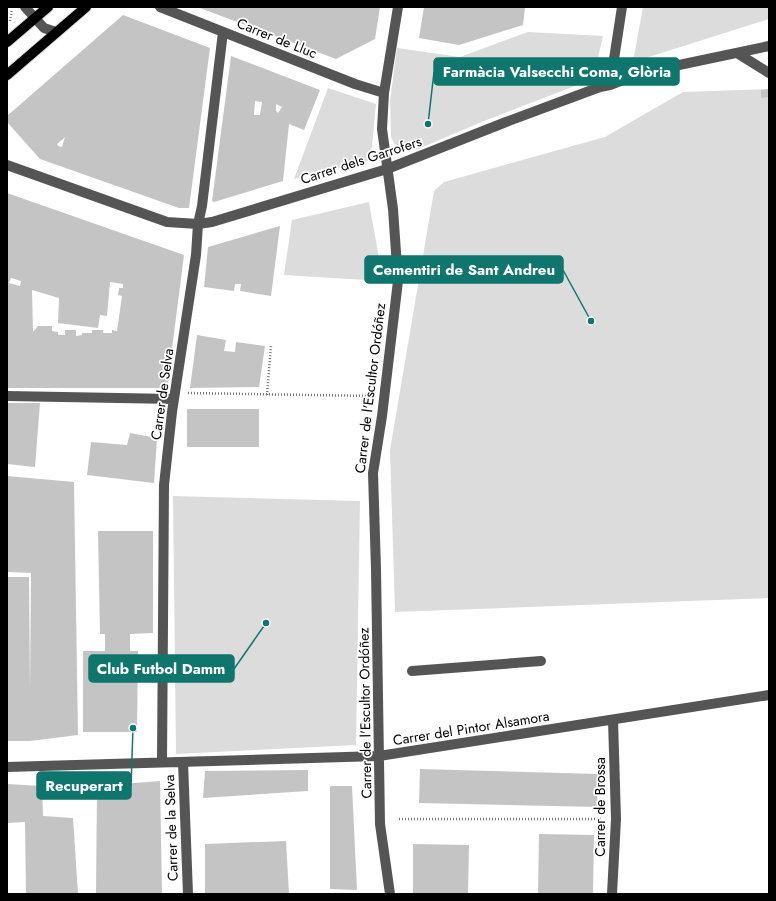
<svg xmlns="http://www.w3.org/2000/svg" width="776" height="901" font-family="Jost,sans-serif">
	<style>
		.green { fill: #dcdcdc }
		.building { fill: #c4c4c4; fill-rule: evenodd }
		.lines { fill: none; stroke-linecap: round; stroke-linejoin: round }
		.major-casing { stroke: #dbdbdb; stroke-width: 12 }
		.path { stroke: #777; stroke-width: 2.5; stroke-dasharray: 1 2; stroke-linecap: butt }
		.minor { stroke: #555; stroke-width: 10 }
		.major { stroke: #000; stroke-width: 10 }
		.labels { text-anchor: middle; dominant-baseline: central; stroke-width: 3.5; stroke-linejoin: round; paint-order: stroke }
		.street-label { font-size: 14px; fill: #000; stroke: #fff }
		.leader { fill: none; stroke: #0f766e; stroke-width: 1.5 }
		.callout-dot { fill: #0f766e; stroke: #fff; stroke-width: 1.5 }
		.callout { fill: #0f766e; stroke: #0f766e; stroke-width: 1.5 }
		.callout-label { font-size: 15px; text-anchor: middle; font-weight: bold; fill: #fff }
	</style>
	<rect width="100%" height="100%" fill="#fff"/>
	<path class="green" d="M643,7H769V19L633,62Z
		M528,32L603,36L593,79L479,123L416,150L398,151L391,137L390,101L397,48L460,57Z
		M328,88L376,104L371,156L367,161L294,179Z
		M769,89V598L395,612L390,450L434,191L444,182L605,137L683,92Z
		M369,202L383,281L284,275L292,220Z
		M173,496L360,501L356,745L176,754Z"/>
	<path class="building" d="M197,7H380L375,39L336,59Z
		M424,7H525L523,25L459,45L419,38Z
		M123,15L210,48L189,208H179L40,159L7,122V116ZM65,137L62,147L58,146L57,144Z
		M231,56L320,90L304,130L289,124L283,181L214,202L212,201ZM255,101L262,102L260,115H254ZM276,104L282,107L278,113L276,111Z
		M769,89V97L761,98V90Z
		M7,193L184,255L167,388H7ZM11,278L21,281L20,286L9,283ZM110,282L123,284V288H119L118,295L122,296L117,331L112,330V333H103V330H92V333H82V335L76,336V330H65V335H58V332L52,331V326H38L33,332L32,290L59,298L58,323L98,328L100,315L107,316Z
		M280,226L271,296L240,291L241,284H235L234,291L204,287L208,247Z
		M197,335L226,340L224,351L235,352L236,342L265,346L259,387L190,388Z
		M7,403H40L35,467L7,464Z
		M187,409H259V447H187Z
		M130,433L157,438L154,483L87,475L91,442L127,445Z
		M7,476L74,482L78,735L30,741H7V577H29L30,692L31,573L7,572Z
		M98,531H153V633L130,634V651H138L137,732H83V651H105V634H100Z
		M420,769L598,774L597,807L419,803Z
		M308,770V791L203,798L205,771Z
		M160,781L162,894H96L97,786Z
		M7,784L42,786L43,816L73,818L78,894H26L25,822L7,823Z
		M330,786H352L357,890L330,889Z
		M539,834L594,835L593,894H538Z
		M286,841L289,894H205V844Z
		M413,844L469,845L468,894H413Z"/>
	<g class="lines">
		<g class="major-casing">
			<path id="major" d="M7,42L48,7
				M7,75L86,7"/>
		</g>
		<path class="path" d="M10,21L12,10
			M188,393L371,396
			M267,395L271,346
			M399,819H601"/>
		<path class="minor" d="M25,7L44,28L56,32
			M160,7L355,84L384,93
			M737,53L769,73
			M610,85L622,7
			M7,165L167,222L198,224L212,222L387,169L506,122L600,87L610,85L641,73L769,46
			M7,396L174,399
			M412,671L541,661
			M162,762L164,485L172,412L196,255L198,224L202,206L223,32
			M183,762L188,894
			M7,767L379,756L769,695
			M390,894L380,824L376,569L373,473L382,416L398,281L393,209L382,129L384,93L398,7
			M612,894L616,819L613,720"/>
		<use href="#major" class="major"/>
	</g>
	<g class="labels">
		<g class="street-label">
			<text transform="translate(277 38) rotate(22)">Carrer de Lluc</text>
			<text transform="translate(361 160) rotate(-18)">Carrer dels Garrofers</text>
			<text transform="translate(370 388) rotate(-83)">Carrer de l'Escultor Ordóñez</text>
			<text transform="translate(162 394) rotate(-82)">Carrer de Selva</text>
			<text transform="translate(365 713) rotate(-91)">Carrer de l'Escultor Ordóñez</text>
			<text transform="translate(471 728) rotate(-9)">Carrer del Pintor Alsamora</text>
			<text transform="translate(600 807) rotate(-90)">Carrer de Brossa</text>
			<text transform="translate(171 828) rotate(-92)">Carrer de la Selva</text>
		</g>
	</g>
	<path class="leader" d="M428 124L434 72M591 321L563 270M266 623L234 669M133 728L131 786"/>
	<g class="callout-dot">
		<circle cx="428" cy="124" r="4"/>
		<circle cx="591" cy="321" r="4"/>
		<circle cx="266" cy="623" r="4"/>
		<circle cx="133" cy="728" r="4"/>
	</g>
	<g class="callout">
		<rect x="434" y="58" width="245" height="27" rx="4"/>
		<rect x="365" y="256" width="198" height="27" rx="4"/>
		<rect x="89" y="655" width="145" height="27" rx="4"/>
		<rect x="37" y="772" width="94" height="27" rx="4"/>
	</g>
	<g class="callout-label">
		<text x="557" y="77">Farmàcia Valsecchi Coma, Glòria</text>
		<text x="464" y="275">Cementiri de Sant Andreu</text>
		<text x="161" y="674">Club Futbol Damm</text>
		<text x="84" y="791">Recuperart</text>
	</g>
	<rect width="776" height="901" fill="none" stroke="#000000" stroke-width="16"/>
</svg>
